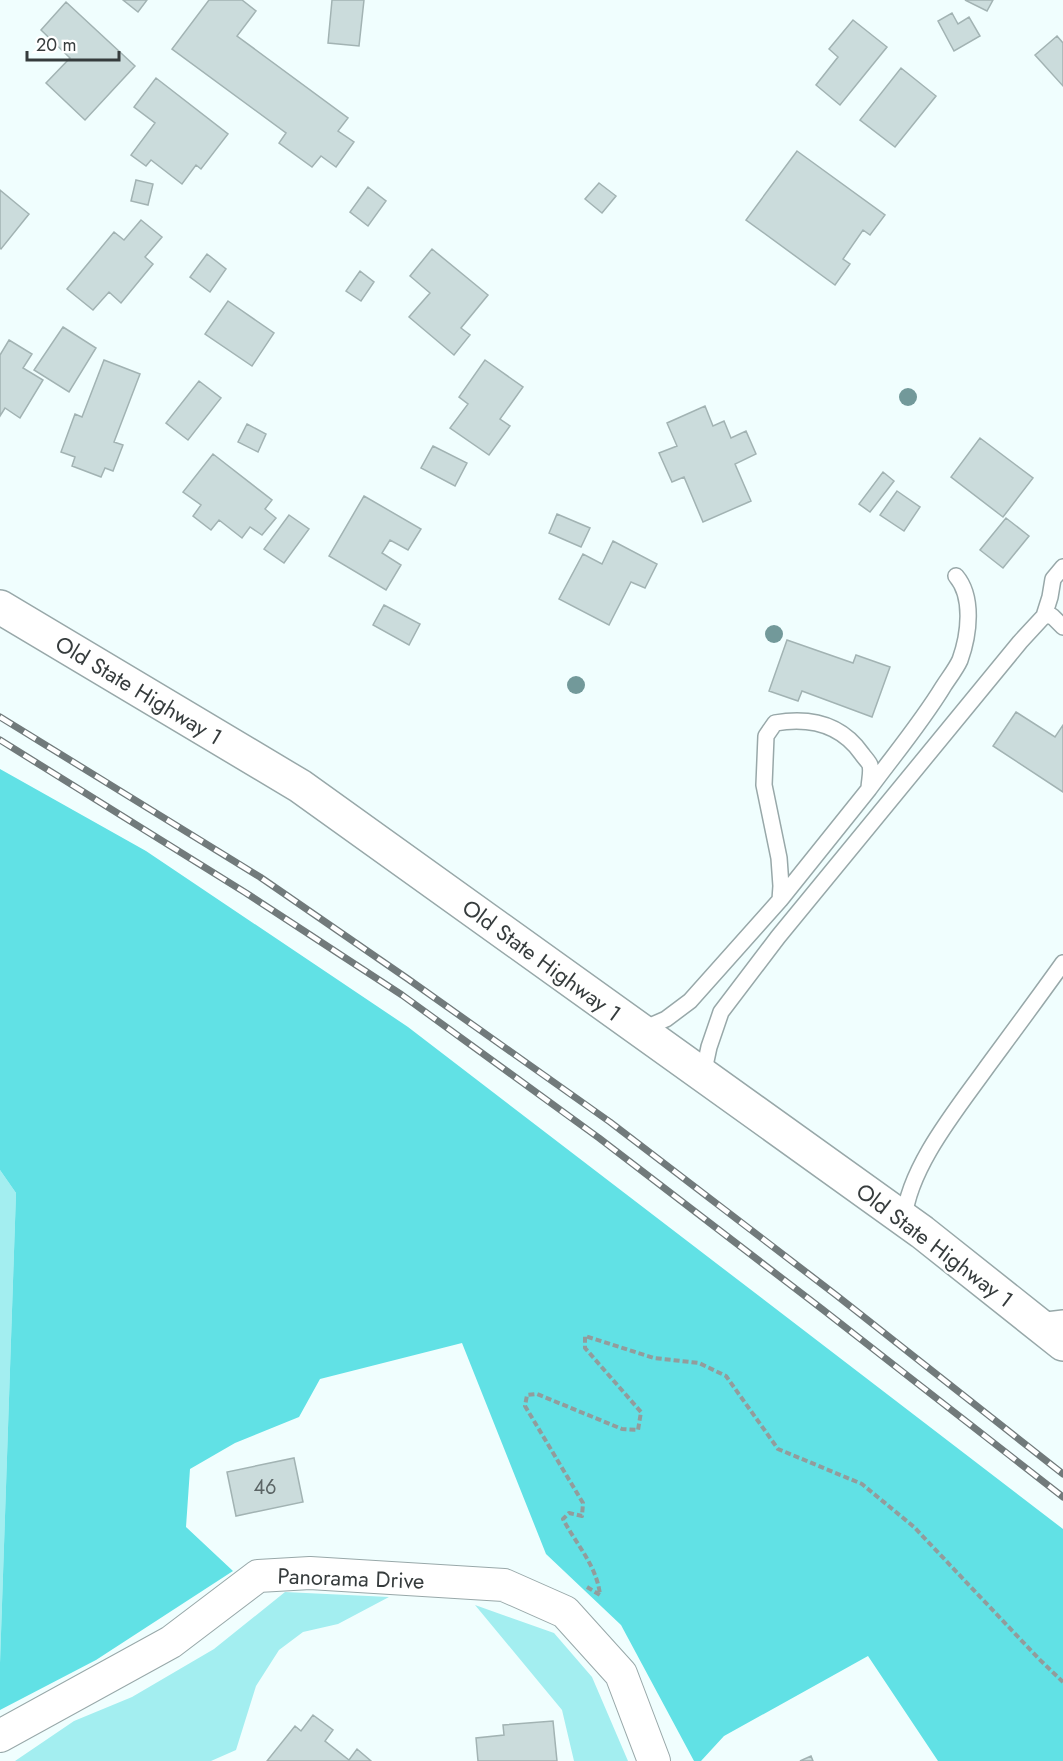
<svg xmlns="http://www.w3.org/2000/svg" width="1063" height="1761" font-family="Jost,sans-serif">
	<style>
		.green { fill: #a3eef0 }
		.forest { fill: #61e1e5 }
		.building { fill: #cbdcdc; stroke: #a2b3b3; stroke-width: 1.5 }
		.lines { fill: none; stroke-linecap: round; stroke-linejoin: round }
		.service-casing { stroke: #98a8a9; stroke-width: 18 }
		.minor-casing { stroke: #98a8a9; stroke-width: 34 }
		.secondary-casing { stroke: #98a8a9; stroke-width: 36 }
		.path { stroke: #929c9c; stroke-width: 4; stroke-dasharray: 6 3; stroke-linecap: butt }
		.service { stroke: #fff; stroke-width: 15 }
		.minor { stroke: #fff; stroke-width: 32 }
		.secondary { stroke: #fff; stroke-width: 33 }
		.rail-casing { stroke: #717a7b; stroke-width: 7 }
		.rail { stroke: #fff; stroke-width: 4.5; stroke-dasharray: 14; stroke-linecap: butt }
		.tree { fill: #72999a }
		.labels { text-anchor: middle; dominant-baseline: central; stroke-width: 5; stroke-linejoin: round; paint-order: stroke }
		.number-label { font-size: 20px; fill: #5b6465 }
		.street-label { font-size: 22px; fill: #363c3d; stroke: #fff }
	</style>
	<rect width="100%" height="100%" fill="#f0fefe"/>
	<path class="green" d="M0,1170L16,1193L0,1663Z
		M285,1592L389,1597L338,1624L303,1632L279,1650L256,1686L236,1750L211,1761H15L74,1721L132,1697L214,1649Z
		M475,1605L554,1633L592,1677L628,1761H574L562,1710Z"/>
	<path class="forest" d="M0,769L146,851L408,1027L1063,1529V1761H938L868,1656L724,1736L701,1761H694L621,1625L546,1554L462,1343L320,1379L299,1417L235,1443L190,1469L186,1527L233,1571L96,1660L0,1710V1663L16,1193L0,1170Z"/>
	<path class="building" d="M123,0H147L138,12Z
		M209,0H242L256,11L237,36L348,118L338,131L354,142L336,167L321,156L312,167L279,143L286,133L172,49Z
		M332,0H364L359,46L328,43Z
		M965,0H993L987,11Z
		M66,2L135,66L85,120L46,83L70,58L41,30Z
		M952,13L958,24L969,17L980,36L954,51L938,21Z
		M853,20L887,47L840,105L816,85L838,57L829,49Z
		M1057,36L1063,43V86L1035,55Z
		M901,68L936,96L895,147L860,120Z
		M156,78L228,134L201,169L196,165L182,184L151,160L146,166L131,155L155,123L134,107Z
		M797,151L885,215L870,235L863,230L843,259L850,264L835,285L746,220Z
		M136,180L153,184L148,205L131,201Z
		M599,183L616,196L602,213L585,199Z
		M368,187L386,201L368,226L350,212Z
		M0,190L29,214L1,249L0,248Z
		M141,220L162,237L145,257L153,264L121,303L109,292L93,310L67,289L114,232L124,240Z
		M432,249L488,295L461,328L470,335L454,355L409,317L430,293L410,276Z
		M207,254L226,269L210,292L190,277Z
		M360,271L374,282L361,301L346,291Z
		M228,301L274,333L252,366L205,334Z
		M63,327L96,348L69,392L34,370Z
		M9,340L32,354L23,368L43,380L20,418L5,408L0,416V355Z
		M104,360L140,374L114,442L123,445L113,471L105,468L101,477L72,466L75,457L61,452L75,414L82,417Z
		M485,360L523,387L500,419L510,426L489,455L450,428L468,404L459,397Z
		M199,381L221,398L188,440L166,423Z
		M705,406L713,426L724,421L731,438L746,431L756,454L735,464L751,501L703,522L684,477L672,482L659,453L677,446L667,423Z
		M247,424L266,434L258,452L238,442Z
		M980,438L1033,478L1003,517L951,477Z
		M433,446L467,463L455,486L421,468Z
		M213,454L272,500L265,509L276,518L262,535L250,527L242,538L219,520L211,530L193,516L201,505L183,492Z
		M883,472L894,481L870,512L859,504Z
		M897,491L920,507L904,531L880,515Z
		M364,496L421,529L408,550L390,540L382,553L401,565L386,590L329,556Z
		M557,514L590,528L581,547L549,533Z
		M289,515L309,529L284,563L264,549Z
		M1006,518L1029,536L1003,568L980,550Z
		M613,541L657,564L645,588L631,582L609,625L559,599L583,554L602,564Z
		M384,605L420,624L409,645L373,625Z
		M787,640L853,663L856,655L890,667L872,717L802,691L798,701L769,691Z
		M1016,712L1055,737L1063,725V792L993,746Z
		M294,1458L303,1502L236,1516L227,1472Z
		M313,1715L333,1730L325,1741L349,1760L357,1749L371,1761H267L295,1726L301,1731Z
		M553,1721L557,1761H478L476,1738L504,1735L503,1725Z
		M811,1756L813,1761H800Z"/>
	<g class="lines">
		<g class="service-casing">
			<path id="service" d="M1044,616L1050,597L1053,579L1063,567
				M869,789C894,755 921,723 943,687C948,679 956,669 960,660C969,635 974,597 956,576
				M641,1030L666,1019L690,1001L780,900L781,886L779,858L764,785L766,736L775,723C810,717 841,724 862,754C864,757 869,762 870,765C872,772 869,782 869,789L780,900
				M703,1075L709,1047L721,1012L778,937L1020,642L1044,616H1052L1063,627
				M904,1219C909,1167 957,1109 987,1067C1012,1033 1038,998 1063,963
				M1038,1321L1063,1318"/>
		</g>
		<g class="minor-casing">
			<path id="minor" d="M0,1736L171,1642L258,1576L310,1573L504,1585L565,1612L621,1674L654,1761"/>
		</g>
		<g class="secondary-casing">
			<path id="secondary" d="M0,607L300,786L922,1232L1063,1344"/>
		</g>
		<path class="path" d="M587,1587L600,1595C597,1566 576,1544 563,1519L569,1513L582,1516L583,1503L525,1406L527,1395L537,1394L622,1429L638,1430L641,1412L585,1348V1336L654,1358L699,1363L726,1376L778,1449L862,1484L914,1527L1039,1659L1063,1682"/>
		<use href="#service" class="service"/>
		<use href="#minor" class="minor"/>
		<use href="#secondary" class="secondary"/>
		<g class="rail-casing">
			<path id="rail" d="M0,717L260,877L408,979L610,1122L836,1295L1063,1474
				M0,740L246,893L402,995L599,1138L822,1309L1063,1497"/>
		</g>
		<use href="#rail" class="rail"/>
	</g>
	<g class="tree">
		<circle cx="908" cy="397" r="9"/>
		<circle cx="774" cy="634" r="9"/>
		<circle cx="576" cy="685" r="9"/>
	</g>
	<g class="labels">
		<g class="number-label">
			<text x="265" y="1487">46</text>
		</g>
		<g class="street-label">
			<text transform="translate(139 690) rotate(31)">Old State Highway 1</text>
			<text transform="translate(542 960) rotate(36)">Old State Highway 1</text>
			<text transform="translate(935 1245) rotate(37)">Old State Highway 1</text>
			<text transform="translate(351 1578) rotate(2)">Panorama Drive</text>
		</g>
	</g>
	<path d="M27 51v9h92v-9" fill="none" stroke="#363c3d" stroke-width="3"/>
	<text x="36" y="51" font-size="18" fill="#363c3d" stroke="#ffffff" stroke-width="4.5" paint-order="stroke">20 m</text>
</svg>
